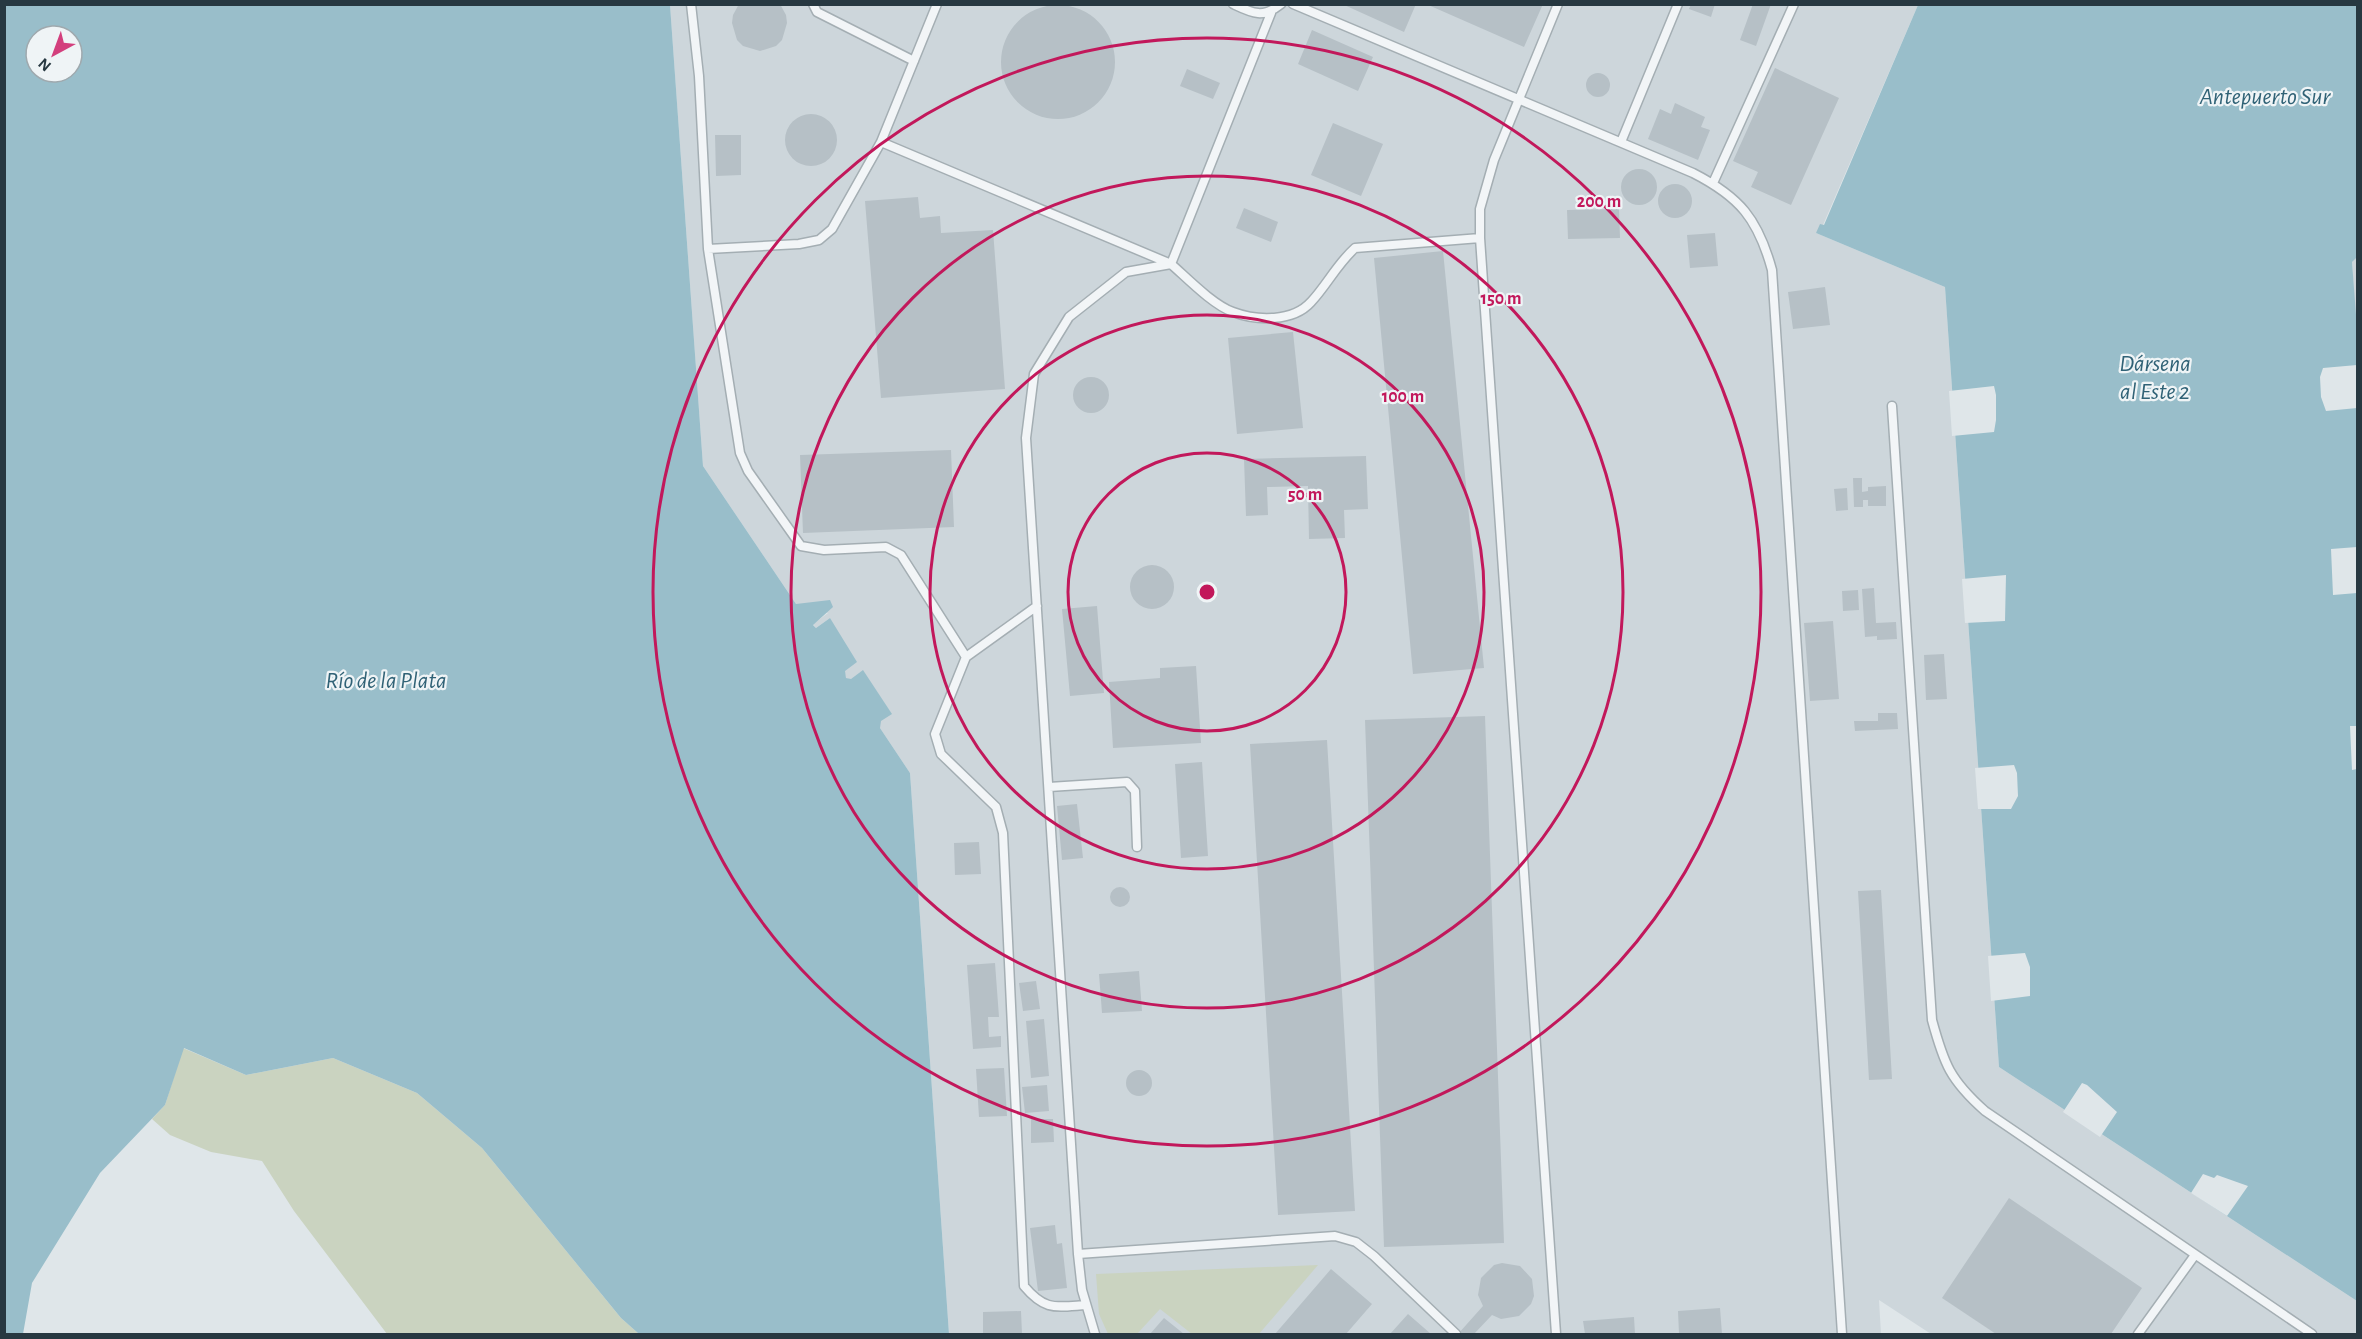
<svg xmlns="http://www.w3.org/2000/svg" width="2362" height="1339" font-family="'Alegreya Sans',sans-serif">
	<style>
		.built { fill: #cdd6db }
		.green { fill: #cad3c0 }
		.water { fill: #99beca; fill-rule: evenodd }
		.pier { fill: #dfe6e9 }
		.building { fill: #b6c0c6 }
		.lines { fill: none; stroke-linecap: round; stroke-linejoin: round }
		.lane-casing { stroke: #a4aeb3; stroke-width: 11 }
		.lane { stroke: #f2f5f7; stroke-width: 8 }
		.ring { fill: none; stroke: #c2185b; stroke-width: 3 }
		.labels { text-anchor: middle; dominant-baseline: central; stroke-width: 4.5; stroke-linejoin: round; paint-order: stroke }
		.water-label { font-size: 24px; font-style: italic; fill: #306276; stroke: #eff4f6 }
		.centre { fill: #c2185b; stroke: #eff4f6; stroke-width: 3 }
		.ring-label { font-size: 18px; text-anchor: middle; font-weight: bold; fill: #c2185b; stroke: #eff4f6; stroke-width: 4.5; stroke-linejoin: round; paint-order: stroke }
	</style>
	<rect width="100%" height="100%" fill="#dfe6e9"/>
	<path class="built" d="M670,5H1918L1823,225L1816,233L1945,287L1999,1067L2357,1301V1334H1931L1879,1300L1881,1334H949L910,773L880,728V721L891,713L863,671L851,680L846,678L830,618L816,628L813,624L828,613L796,604L703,466Z
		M2357,256V341L2352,262Z"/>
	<path class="green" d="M183,1048L246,1075L333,1058L417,1093L482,1148L621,1318L639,1334H387L294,1211L262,1161L211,1152L170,1135L152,1119L165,1105Z
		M1318,1265L1259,1334H1192L1160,1309L1137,1334H1108L1099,1314L1096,1274Z"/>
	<path class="water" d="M5,4L670,5L703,466L796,604L830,600L833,607L813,625L816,628L830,618L857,662L845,671L846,678L851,679L863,670L892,714L881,721L880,728L910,773L949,1334H639L621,1318L482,1148L417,1093L333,1058L246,1075L184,1048L165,1105L100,1173L32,1283L23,1334H5ZM36,36H72V72H36Z
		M1918,5H2357L2358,256L2352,262L2358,341L2357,1301L1999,1067L1945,287L1816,233L1820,224L1824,225Z"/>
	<path class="pier" d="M2357,365V408L2326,411L2321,397L2320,377L2323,368Z
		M1994,386L1996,395V420L1994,432L1952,436L1949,391Z
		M2357,547V593L2333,595L2331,549Z
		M2006,575L2005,621L1965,623L1962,579Z
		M2350,726H2357V769L2352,770Z
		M2014,765L2017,773L2018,796L2011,809H1978L1975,768Z
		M2025,953L2030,967V996L1991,1001L1988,956Z
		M2082,1083L2087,1085L2117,1112L2100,1137L2063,1112Z
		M2203,1174L2214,1178L2217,1175L2248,1186L2227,1216L2191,1193Z"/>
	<path class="building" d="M739,4H780L786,15L787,23L782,40L776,46L760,51L743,46L737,40L732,23L733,15Z
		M1342,4H1416L1404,32Z
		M1426,4H1543L1524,47Z
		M1691,4H1715L1711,17L1689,9Z
		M1753,4H1771L1756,46L1740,40Z
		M1001 62a57 57 0 1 1 114 0a57 57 0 1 1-114 0Z
		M1312,30L1373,57L1358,91L1298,64Z
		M1775,68L1839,98L1791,205L1751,187L1758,172L1733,161Z
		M1187,69L1220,83L1213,99L1180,86Z
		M1586 85a12 12 0 1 1 24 0a12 12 0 1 1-24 0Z
		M1675,103L1705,117L1701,127L1710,130L1698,160L1648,139L1660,109L1671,114Z
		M785 140a26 26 0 1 1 52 0a26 26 0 1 1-52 0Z
		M1333,123L1383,144L1361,196L1311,175Z
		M715,135H741V175L716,176Z
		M1621 187a18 18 0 1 1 36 0a18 18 0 1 1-36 0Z
		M1658 201a17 17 0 1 1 34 0a17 17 0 1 1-34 0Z
		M918,197L920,218L940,216L941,233L993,230L1005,389L881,398L865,201Z
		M1244,208L1278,222L1271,242L1236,228Z
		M1619,209L1620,238L1568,239L1567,210Z
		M1715,233L1718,266L1690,268L1687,235Z
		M1443,251L1484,668L1413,674L1374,258Z
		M1825,287L1830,325L1793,329L1788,292Z
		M1293,332L1303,428L1237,434L1228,338Z
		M1073 395a18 18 0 1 1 36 0a18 18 0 1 1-36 0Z
		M951,450L954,527L803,533L800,455Z
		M1366,456L1368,509L1344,510L1345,538L1309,539L1308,486L1267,487L1268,515L1246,516L1244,459Z
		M1853,478H1862V492L1868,491V487L1886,486V506H1868V500H1863V507H1854Z
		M1847,488L1848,510L1836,511L1834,489Z
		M1130 587a22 22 0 1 1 44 0a22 22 0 1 1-44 0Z
		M1874,588L1876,623L1896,622L1897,639L1877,640V636L1865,637L1862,589Z
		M1858,590L1859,610L1843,611L1842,591Z
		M1097,606L1104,693L1070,696L1062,609Z
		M1833,621L1839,699L1810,701L1804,623Z
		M1944,654L1947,699L1926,700L1924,655Z
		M1196,666L1201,743L1113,748L1109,682L1160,678V668Z
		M1878,713H1897L1898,729L1855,731L1854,721H1878Z
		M1485,716L1504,1243L1384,1247L1365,720Z
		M1327,740L1355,1211L1278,1215L1250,744Z
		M1202,762L1208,856L1181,858L1175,764Z
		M1077,804L1083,858L1062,860L1057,806Z
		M979,842L981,874L955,875L954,843Z
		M1110 897a10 10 0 1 1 20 0a10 10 0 1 1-20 0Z
		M1881,890L1892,1079L1869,1080L1858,891Z
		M995,963L999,1017H988L989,1037L1001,1036V1047L973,1049L967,965Z
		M1139,971L1142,1011L1102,1013L1099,974Z
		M1036,981L1040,1009L1023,1011L1019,983Z
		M1044,1019L1049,1076L1031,1078L1026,1021Z
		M1004,1068L1007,1116L979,1117L976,1069Z
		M1126 1083a13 13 0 1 1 26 0a13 13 0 1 1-26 0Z
		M1047,1085L1049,1111L1025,1113L1022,1087Z
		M1031,1119H1053L1054,1142L1031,1143Z
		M2009,1198L2142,1288L2111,1334H1996L1942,1298Z
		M1055,1225L1057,1244L1062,1243L1067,1288L1038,1291L1030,1228Z
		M1502,1263L1520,1266L1532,1279L1534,1296L1531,1304L1519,1316L1501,1319L1492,1315L1474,1334H1458L1483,1306L1478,1295L1481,1278L1494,1265Z
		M1331,1269L1372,1304L1346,1334H1275Z
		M1720,1308L1722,1334H1679L1678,1311Z
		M1021,1311L1022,1334H983V1312Z
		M1408,1314L1431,1334H1390Z
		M1634,1317L1635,1334H1585L1583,1321Z
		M1164,1318L1184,1334H1150Z"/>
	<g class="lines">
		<g class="lane-casing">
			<path id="lane" d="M691,4L699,76L708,249L740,453L748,471L801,546L824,550L886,547L901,555L966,657L935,734L941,754L996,807L1003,833L1024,1286C1045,1311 1055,1307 1086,1305
				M813,4L817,12L914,61
				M1233,4C1252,13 1263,19 1281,4
				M1293,4L1693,173C1740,197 1758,219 1772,270L1842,1334
				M881,142L1171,264C1187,278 1213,305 1233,312C1257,321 1293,322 1311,302C1327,285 1337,264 1355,248L1480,238
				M1621,142L1678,4
				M1713,183L1794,4
				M708,249L799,244L819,240L832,229L881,142L937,4
				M1892,406L1932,1020C1944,1064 1950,1080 1985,1111L2312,1334
				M966,657L1037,606
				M1049,787L1127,782L1135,791L1137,847
				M1078,1254L1335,1236L1356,1242L1374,1256L1456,1334
				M1095,1334L1082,1290L1078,1254L1026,438L1034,374L1069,317L1126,272L1171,264L1271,13
				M1556,1334L1480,238V209L1494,160L1558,4
				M2138,1334L2195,1255"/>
		</g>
		<use href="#lane" class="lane"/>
	</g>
	<g class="ring">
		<circle cx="1207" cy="592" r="139"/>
		<circle cx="1207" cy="592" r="277"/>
		<circle cx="1207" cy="592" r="416"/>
		<circle cx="1207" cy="592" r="554"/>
	</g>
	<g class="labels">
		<g class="water-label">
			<text x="2265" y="97">Antepuerto Sur</text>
			<text x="2155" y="364">Dársena<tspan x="2155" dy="28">al Este 2</tspan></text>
			<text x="386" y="681">Río de la Plata</text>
		</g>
	</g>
	<circle cx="1207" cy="592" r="9" class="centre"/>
	<g class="ring-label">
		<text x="1599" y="207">200 m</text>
		<text x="1501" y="304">150 m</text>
		<text x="1403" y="402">100 m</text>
		<text x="1305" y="500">50 m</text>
	</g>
	<rect width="2362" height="1339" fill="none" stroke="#273841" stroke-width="12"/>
	<g transform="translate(54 54) rotate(221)"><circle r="28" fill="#eff4f6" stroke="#9fa9ae" stroke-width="1.5"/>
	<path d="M0-4.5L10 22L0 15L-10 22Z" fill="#d33f7d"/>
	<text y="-9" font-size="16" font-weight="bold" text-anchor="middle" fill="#273841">N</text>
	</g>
</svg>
